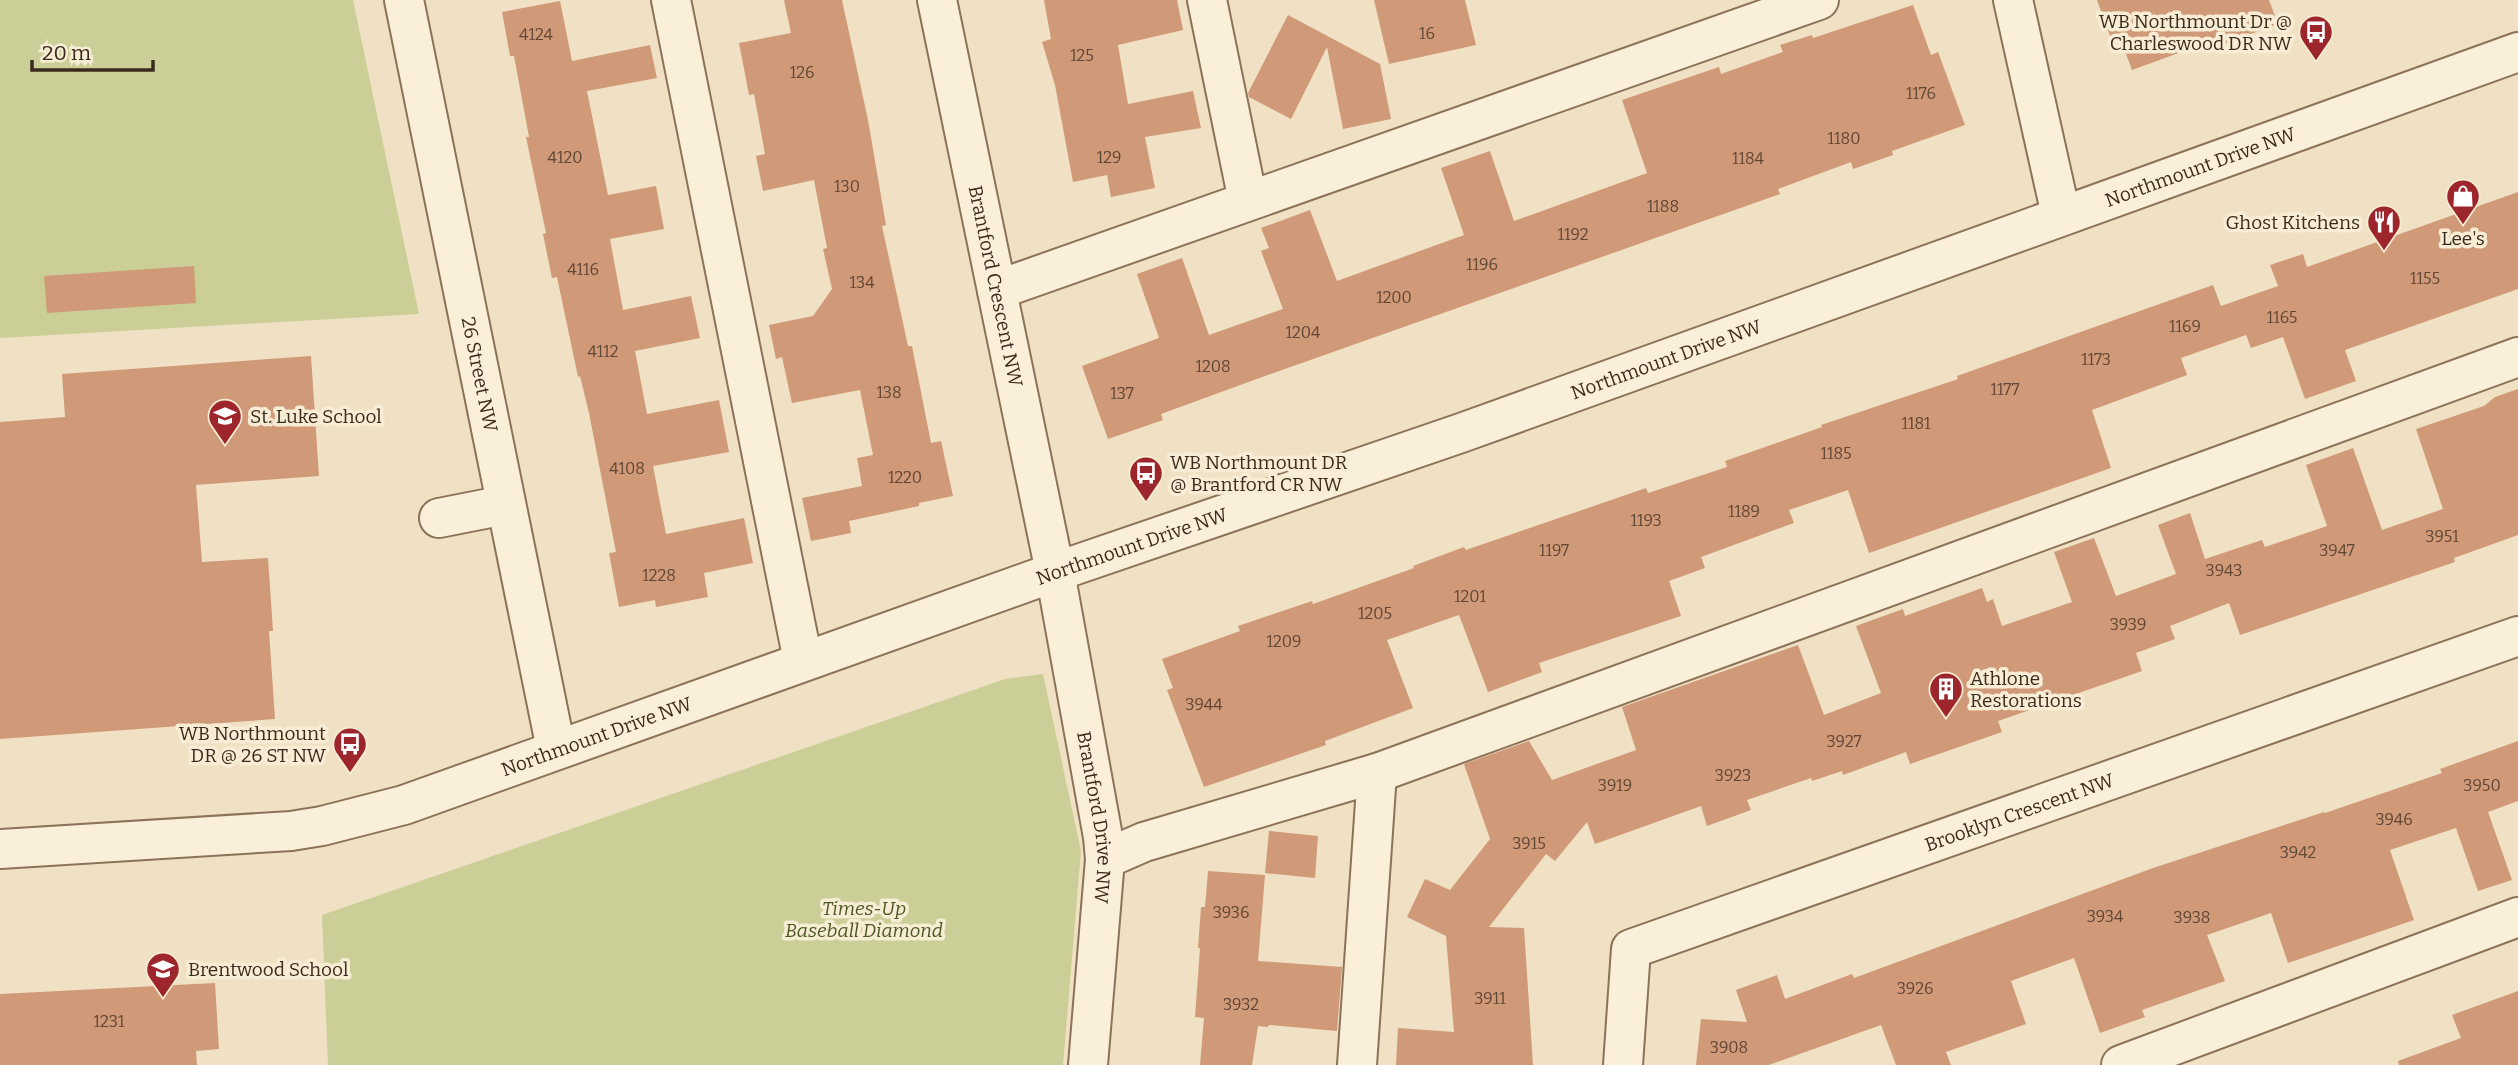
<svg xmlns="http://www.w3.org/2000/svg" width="2518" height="1065" font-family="Bitter,serif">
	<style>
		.green { fill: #cbcf97 }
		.building { fill: #d09978 }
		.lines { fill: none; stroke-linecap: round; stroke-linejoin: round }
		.minor-casing { stroke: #8c7259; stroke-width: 42 }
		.minor { stroke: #faefd8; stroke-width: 38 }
		.labels { text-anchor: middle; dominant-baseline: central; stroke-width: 7; stroke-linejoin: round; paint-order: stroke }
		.number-label { font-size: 16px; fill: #604634 }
		.poi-label { font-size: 19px; fill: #3b2b1e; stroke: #f7ecd4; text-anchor: start }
		.street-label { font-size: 19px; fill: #3b2b1e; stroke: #f7ecd4 }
		.park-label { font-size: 19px; font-style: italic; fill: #4d5824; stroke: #f7ecd4 }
	</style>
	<rect width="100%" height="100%" fill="#f0e1c4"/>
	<path class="green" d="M0,0H353L419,314L0,338Z
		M1043,674L1081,851L1063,1065H328L322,915L1005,679Z"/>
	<path class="building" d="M784,0H842L868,120L886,225L882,226L908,346H912L931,443L941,441L953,496L919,503V506L849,521L851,533L811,541L802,498L862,486L857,458L873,455L860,390L792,403L782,357L776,359L769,325L813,316L832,289L823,249L827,248L814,180L763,191L756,156L765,154L754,94L749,95L739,43L791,33Z
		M1044,0H1177L1183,30L1118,45L1128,104L1193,91L1201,128L1145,137L1155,188L1111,197L1107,175L1073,182L1055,85L1042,42L1051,39Z
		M1374,0H1465L1476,45L1389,64Z
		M2097,0H2269L2278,24L2198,53L2195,47L2132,70L2120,38L2112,41Z
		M560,1L572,61L650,45L657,78L587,91L608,195L656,186L664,229L610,239L623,310L691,296L700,338L635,351L647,414L719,400L729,452L653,466L666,534L744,518L753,563L704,573L708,597L656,607L655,600L619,607L609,553L616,552L589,413L580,376L578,377L557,277L552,278L543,234L546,233L526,137H529L514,56H510L502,12Z
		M1913,5L1931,55L1938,52L1965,125L1892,151L1893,155L1853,169L1851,162L1778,189L1780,194L1265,376L1161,414L1163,420L1108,439L1082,366L1159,338L1137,274L1182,258L1209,335L1283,309L1261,251L1269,248L1261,228L1310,210L1337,281L1464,235L1441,168L1490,151L1514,221L1647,173L1622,100L1719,67L1721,74L1783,52L1780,45L1812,35L1813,38Z
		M1288,15L1380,64L1391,119L1343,129L1327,47L1291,119L1249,97L1248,93Z
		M2518,192V289L2345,350L2356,381L2305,399L2283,337L2251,348L2246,335L2181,358L2187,375L2092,410L2111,468L1869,553L1848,490L1789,510L1794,523L1701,557L1705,568L1669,581L1681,616L1539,663L1542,672L1488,692L1459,615L1387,640L1413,708L1325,741L1326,745L1204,787L1167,690L1173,688L1162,659L1240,631L1238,626L1312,601L1313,604L1414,568L1413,566L1464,547L1466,550L1646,488L1648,493L1727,467L1725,461L1822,427L1821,425L1958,379L1957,376L2213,285L2221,306L2278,286L2270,265L2303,254L2307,267Z
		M194,266L196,303L47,313L44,276Z
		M311,356L319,476L196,485L202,562L268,558L273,631H269L275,719L0,739V422L65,417L62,374Z
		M2518,389V535L2454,558L2455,562L2240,635L2229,603L2170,626L2175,639L2136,653L2142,671L1998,721L2002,732L1910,764L1906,752L1843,775L1842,771L1812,781L1811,778L1747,800L1751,810L1707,826L1701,806L1595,844L1587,822L1555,861L1546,854L1489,927L1524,928L1533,1065H1396L1398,1028L1454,1032L1446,936L1407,917L1425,879L1450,890L1490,839L1464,764L1529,741L1552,780L1636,750L1622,707L1798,645L1824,715L1881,693L1856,626L1903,609L1905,616L1982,588L1987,602L1993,599L2002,626L2072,602L2054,552L2094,538L2116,596L2176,574L2158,525L2190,513L2205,559L2262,540L2265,547L2327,526L2306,465L2353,448L2382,530L2443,509L2416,429L2484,406L2495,397Z
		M2518,741V801L2488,812L2512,880L2478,891L2456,828L2390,850L2414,920L2288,963L2271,913L2207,935L2225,981L2142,1010L2145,1017L2100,1033L2074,958L2011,981L2026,1024L1946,1052L1951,1065H1896L1881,1025L1769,1065H1696L1701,1019L1747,1022L1736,990L1777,975L1785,999L1852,974L1854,978L2153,868L2324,812L2325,813L2442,773L2440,769Z
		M1269,831L1318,836L1315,878L1265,873Z
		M1208,871L1265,875L1258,961L1342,967L1337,1031L1269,1025L1268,1027L1258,1026L1252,1065H1200L1204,1018L1195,1017L1200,948H1198L1201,907H1205Z
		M215,983L219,1049L196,1051L197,1065H0V994Z
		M2518,991V1065H2399L2398,1061L2461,1038L2452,1015Z"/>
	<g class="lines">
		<g class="minor-casing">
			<g id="minor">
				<path id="s1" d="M404,0L556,749"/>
				<path d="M671,0L803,661"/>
				<path id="s2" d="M937,0L1055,572L1103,837L1105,859L1088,1065"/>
				<path d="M1207,0L1248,201"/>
				<path d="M2013,0L2061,215"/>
				<path d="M997,290L1819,0"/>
				<path d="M439,518L505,505"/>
				<path id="s3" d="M0,849L291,831L322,826L404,805L1055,572L1461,433L2518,52"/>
				<path d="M1105,859L1144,842L1377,773L2518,357"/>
				<path d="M1357,1065L1377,773"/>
				<path id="s4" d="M1623,1065L1631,949L2518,636"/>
				<path d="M2121,1065L2518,917"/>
			</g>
		</g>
		<use href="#minor" class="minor"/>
	</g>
	<defs>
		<g id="bus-pin" transform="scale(1.75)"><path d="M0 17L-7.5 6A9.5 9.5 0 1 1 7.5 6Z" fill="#9d262c" stroke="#f7ecd4"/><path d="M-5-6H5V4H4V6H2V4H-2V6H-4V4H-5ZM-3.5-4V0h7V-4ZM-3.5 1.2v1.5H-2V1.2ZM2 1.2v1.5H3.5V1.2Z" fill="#fff"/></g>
		<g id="shop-pin" transform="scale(1.75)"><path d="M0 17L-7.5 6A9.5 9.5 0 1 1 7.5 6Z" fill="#9d262c" stroke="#f7ecd4"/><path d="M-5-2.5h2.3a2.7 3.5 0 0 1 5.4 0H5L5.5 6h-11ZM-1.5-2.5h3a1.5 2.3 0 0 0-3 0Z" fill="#fff"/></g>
		<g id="restaurant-pin" transform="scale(1.75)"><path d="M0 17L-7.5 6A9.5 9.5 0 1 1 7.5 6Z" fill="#9d262c" stroke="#f7ecd4"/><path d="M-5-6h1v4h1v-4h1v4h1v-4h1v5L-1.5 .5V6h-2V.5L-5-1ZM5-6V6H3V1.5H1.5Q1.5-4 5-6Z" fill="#fff"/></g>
		<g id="school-pin" transform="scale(1.75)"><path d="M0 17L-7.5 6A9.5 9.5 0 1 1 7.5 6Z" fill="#9d262c" stroke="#f7ecd4"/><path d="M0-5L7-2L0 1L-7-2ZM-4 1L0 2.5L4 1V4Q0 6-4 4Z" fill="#fff"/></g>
		<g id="building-pin" transform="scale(1.75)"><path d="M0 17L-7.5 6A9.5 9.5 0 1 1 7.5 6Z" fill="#9d262c" stroke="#f7ecd4"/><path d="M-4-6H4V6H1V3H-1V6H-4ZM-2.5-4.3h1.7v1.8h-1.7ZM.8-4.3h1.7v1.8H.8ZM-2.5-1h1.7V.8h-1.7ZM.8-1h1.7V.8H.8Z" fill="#fff"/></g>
	</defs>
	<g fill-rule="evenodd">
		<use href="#bus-pin" x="2316" y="32"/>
		<use href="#shop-pin" x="2463" y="196"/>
		<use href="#restaurant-pin" x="2384" y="222"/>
		<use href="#school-pin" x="225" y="416"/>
		<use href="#bus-pin" x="1146" y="473"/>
		<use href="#building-pin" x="1946" y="689"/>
		<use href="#bus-pin" x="350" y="744"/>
		<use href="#school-pin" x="163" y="969"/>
	</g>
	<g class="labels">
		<g class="number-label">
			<text x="1427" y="33">16</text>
			<text x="536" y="34">4124</text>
			<text x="1082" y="55">125</text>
			<text x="802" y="72">126</text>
			<text x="1921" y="93">1176</text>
			<text x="1844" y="138">1180</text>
			<text x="565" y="157">4120</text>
			<text x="1109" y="157">129</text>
			<text x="1748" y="158">1184</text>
			<text x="847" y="186">130</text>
			<text x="1663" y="206">1188</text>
			<text x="1573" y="234">1192</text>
			<text x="1482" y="264">1196</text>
			<text x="583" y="269">4116</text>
			<text x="2425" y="278">1155</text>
			<text x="862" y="282">134</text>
			<text x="1394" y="297">1200</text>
			<text x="2282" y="317">1165</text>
			<text x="2185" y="326">1169</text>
			<text x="1303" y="332">1204</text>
			<text x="603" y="351">4112</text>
			<text x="2096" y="359">1173</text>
			<text x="1213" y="366">1208</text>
			<text x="2005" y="389">1177</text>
			<text x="889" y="392">138</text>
			<text x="1122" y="393">137</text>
			<text x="1916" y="423">1181</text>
			<text x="1836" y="453">1185</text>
			<text x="627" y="468">4108</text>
			<text x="905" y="477">1220</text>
			<text x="1744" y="511">1189</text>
			<text x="1646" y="520">1193</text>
			<text x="2442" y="536">3951</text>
			<text x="1554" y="550">1197</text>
			<text x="2337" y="550">3947</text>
			<text x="2224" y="570">3943</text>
			<text x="659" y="575">1228</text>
			<text x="1470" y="596">1201</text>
			<text x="1375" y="613">1205</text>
			<text x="2128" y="624">3939</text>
			<text x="1284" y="641">1209</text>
			<text x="1204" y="704">3944</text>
			<text x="1844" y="741">3927</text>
			<text x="1733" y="775">3923</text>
			<text x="1615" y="785">3919</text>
			<text x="2482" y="785">3950</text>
			<text x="2394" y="819">3946</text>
			<text x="1529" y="843">3915</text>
			<text x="2298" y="852">3942</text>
			<text x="1231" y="912">3936</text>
			<text x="2105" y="916">3934</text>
			<text x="2192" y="917">3938</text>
			<text x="1915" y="988">3926</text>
			<text x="1490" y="998">3911</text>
			<text x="1241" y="1004">3932</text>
			<text x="109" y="1021">1231</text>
			<text x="1729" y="1047">3908</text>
		</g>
		<g class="poi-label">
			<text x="2292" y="21" text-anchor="end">WB Northmount Dr @<tspan x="2292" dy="22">Charleswood DR NW</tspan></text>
			<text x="2360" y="222" text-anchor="end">Ghost Kitchens</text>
			<text x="2463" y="238" text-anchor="middle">Lee's</text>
			<text x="250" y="416">St. Luke School</text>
			<text x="1170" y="462">WB Northmount DR<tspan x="1170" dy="22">@ Brantford CR NW</tspan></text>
			<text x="1970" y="678">Athlone<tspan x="1970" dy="22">Restorations</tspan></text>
			<text x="326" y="733" text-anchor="end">WB Northmount<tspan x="326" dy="22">DR @ 26 ST NW</tspan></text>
			<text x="188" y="969">Brentwood School</text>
		</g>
		<g class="street-label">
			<text stroke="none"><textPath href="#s3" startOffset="2314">Northmount Drive NW</textPath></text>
			<text stroke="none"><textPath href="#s2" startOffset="292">Brantford Crescent NW</textPath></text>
			<text stroke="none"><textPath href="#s3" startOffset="1746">Northmount Drive NW</textPath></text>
			<text stroke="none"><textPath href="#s1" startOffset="382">26 Street NW</textPath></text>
			<text stroke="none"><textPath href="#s3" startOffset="1180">Northmount Drive NW</textPath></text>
			<text stroke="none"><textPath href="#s3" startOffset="612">Northmount Drive NW</textPath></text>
			<text stroke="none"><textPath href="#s4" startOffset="528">Brooklyn Crescent NW</textPath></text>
			<text stroke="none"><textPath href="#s2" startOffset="833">Brantford Drive NW</textPath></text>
		</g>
		<g class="park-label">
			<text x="864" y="908">Times-Up<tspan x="864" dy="22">Baseball Diamond</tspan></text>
		</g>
	</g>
	<path d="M32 60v10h121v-10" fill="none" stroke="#3b2b1e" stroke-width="3.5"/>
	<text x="42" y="60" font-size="21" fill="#3b2b1e" stroke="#f7ecd4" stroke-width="5" paint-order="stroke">20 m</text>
</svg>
